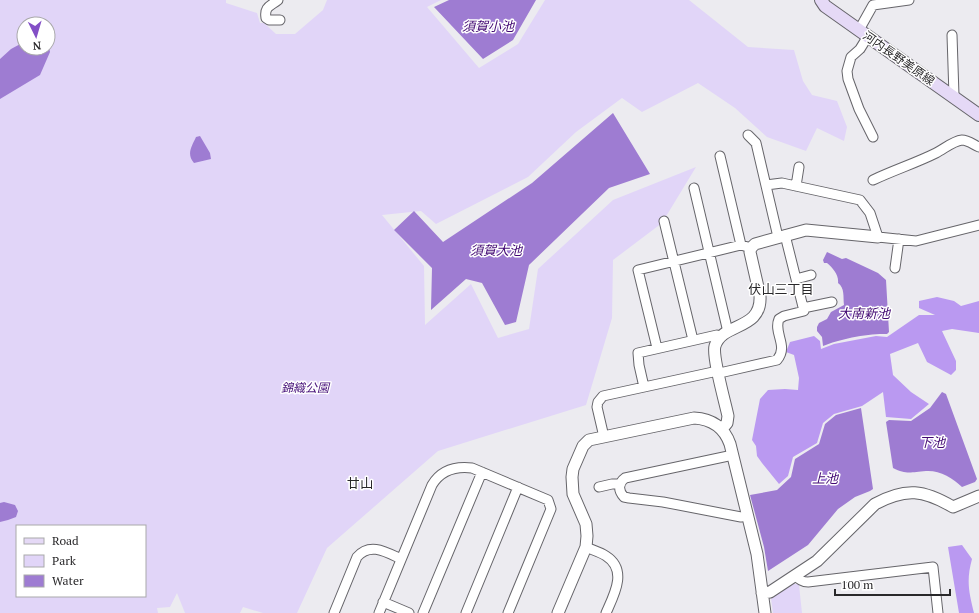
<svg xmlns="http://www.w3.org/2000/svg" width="979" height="613" font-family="'PT Serif','Noto Sans JP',serif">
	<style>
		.green { fill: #e1d5f8; fill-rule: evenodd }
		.forest { fill: #ba99f1 }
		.water { fill: #9e7cd2 }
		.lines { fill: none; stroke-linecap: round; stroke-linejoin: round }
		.minor-casing { stroke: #66656a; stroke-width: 11 }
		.tertiary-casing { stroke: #66656a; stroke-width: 13 }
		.secondary-casing { stroke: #66656a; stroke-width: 14 }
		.minor { stroke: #fff; stroke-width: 9 }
		.tertiary { stroke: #fff; stroke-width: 11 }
		.secondary { stroke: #e5d9f6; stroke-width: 12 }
		.labels { text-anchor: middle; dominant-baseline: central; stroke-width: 3; stroke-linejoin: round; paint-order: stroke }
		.street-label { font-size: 12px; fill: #29282a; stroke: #fff }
		.park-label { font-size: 12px; font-style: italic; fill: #47127a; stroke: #fff }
		.water-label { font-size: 13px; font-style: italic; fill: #410772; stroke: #fff }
		.neighbourhood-label { font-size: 13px; fill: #29282a; stroke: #fff }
	</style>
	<rect width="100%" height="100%" fill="#ecebf0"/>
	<path class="green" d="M0,0H226V3L257,13L260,23H264L276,34H295L323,10L327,0H441L427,7L479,68L518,44L545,0H689L748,47L794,50L803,81L812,95L837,101L847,127L844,141L817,128L806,151L767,137L735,108L698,83L642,112L622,98L576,132L528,177L436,224L421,211L382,215L424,266L425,325L471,284L498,338L529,329L538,269L613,200L696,167L662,223L613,260L612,318L586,405L438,451L327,548L297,613H263L243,607L240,613H185L177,593L170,607L157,608L158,613H0ZM24,24H48V48H24ZM17,526H145V596H17Z
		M791,584H796L799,585L802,613H773L771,598Z"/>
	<path class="forest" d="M937,297L954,301L961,306L979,301V333L952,329L942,331L956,361V370L951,375L927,362L918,343L890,354L893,375L911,392L929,404L911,419L886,417L883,392L862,406L834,414L823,423L817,443L793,457L788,476L779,484L762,463L757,456L756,446L752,440L760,399L768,390L785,389L798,390L799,378L794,355L786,352L790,342L814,336L820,341L821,349L834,344L876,336L887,337L919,315H935L919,308V301Z
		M962,545L972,559C966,581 969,592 974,613H959L948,547Z"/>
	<path class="water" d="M449,0H536L513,40L483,59L434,7Z
		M48,41L50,52L40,75L0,99V59L11,49L24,42V48H48Z
		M613,113L650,174L609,188L529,265L516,322L505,325L482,283L466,279L431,310L432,268L394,230L414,211L443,242L532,183Z
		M200,136L210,153L211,159L194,163C186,154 192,146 196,137Z
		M827,252L842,259L846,258L878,273L886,280L889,332L887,334C870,333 839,339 823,346L822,337L817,331V327L819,323L827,319L831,312L844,305C843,297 845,288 838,283C839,275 833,268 827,263H824L823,260Z
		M942,392L946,394L977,479L975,482L962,487C953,478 939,470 926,471C911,472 907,475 893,468L886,422L889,420L911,421L930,408Z
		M861,408L873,489L870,491L855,497L838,509L808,545L768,571L764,547L750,495L777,490L791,477L795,459L819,444L825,424L836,415Z
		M4,502L15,505L18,511L16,517L8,520L0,522V503Z"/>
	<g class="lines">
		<g class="minor-casing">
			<path id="minor" d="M278,0C271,6 264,6 266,18L269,20H280
				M859,30L873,5L909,0
				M952,35L954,96
				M868,36L860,49L851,57L847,71L848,79L859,109L873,137
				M748,135L756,143L778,237
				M720,156L741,245
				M873,180C894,170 916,163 936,153C944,149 953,141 962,140C968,140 974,145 979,147
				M766,185L782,183L860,200L870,213L878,237L916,241L979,225
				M796,186L799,167
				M694,188L728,332
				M664,221L693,340
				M895,268L899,239
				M796,279L811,275
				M803,308L832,302
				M657,348L638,270L741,245L751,248
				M644,387L639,365L638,353L717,335L721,336
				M604,437L597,407L598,402L603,396L713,372H724L777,360C789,346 773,333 779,319L784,316L804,311L785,235
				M733,455L625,478C618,483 618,491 624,497L629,498L663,502L741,517L748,516
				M599,487L612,484H620
				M586,547C592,550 600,552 606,556C628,570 614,595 606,613
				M795,575C799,580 802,582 808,582L933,567L938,613
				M383,602L409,613
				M334,613L357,557C370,542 386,552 401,559
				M379,613L432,485C441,470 455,466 472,468L548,500L551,509L508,613
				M423,613L482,472
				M466,613L518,487"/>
		</g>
		<g class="tertiary-casing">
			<path id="tertiary" d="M722,429L727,423L728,416C725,402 712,356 715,346C722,322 762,331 760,296L750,252L751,248L755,244L806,230L878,237
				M762,593L770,592L817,561L875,504C906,487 924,490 953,507L979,496
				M558,613L586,547L587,536L586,524L573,494L572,477L573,469L583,446L589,440L694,418C712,419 724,427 730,444L757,554L765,613"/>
		</g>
		<g class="secondary-casing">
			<path id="secondary" d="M821,0L825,6L979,115"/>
		</g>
		<use href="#minor" class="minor"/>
		<use href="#tertiary" class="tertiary"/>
		<use href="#secondary" class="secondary"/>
	</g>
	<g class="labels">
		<g class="street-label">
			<text transform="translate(899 58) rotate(35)">河内長野美原線</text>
		</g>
		<g class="park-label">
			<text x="305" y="387">錦織公園</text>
		</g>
		<g class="water-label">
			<text x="488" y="26">須賀小池</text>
			<text x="496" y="250">須賀大池</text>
			<text x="864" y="313">大南新池</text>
			<text x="932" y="442">下池</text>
			<text x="825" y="478">上池</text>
		</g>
		<g class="neighbourhood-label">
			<text x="781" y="289">伏山三丁目</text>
			<text x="360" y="483">廿山</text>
		</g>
	</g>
	<rect x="16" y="525" width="130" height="72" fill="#ffffff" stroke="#a9a9aa"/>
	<rect x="24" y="538" width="20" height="6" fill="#e5d9f6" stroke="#a9a9aa"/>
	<text x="52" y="545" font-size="12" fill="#29282a">Road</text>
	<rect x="24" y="555" width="20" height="12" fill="#e1d5f8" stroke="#a9a9aa"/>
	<text x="52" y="565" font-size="12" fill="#29282a">Park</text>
	<rect x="24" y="575" width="20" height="12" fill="#9e7cd2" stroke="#a9a9aa"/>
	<text x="52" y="585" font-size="12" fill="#29282a">Water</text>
	<g transform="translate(36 36) rotate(175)"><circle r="19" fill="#ffffff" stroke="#a9a9aa"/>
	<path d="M0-3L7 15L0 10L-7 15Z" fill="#834fc6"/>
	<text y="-6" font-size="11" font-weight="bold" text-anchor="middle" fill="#29282a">N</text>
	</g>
	<path d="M835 589v6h115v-6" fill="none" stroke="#29282a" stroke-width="2"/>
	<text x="841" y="589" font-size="12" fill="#29282a" stroke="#ffffff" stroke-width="3" paint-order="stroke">100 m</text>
</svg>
